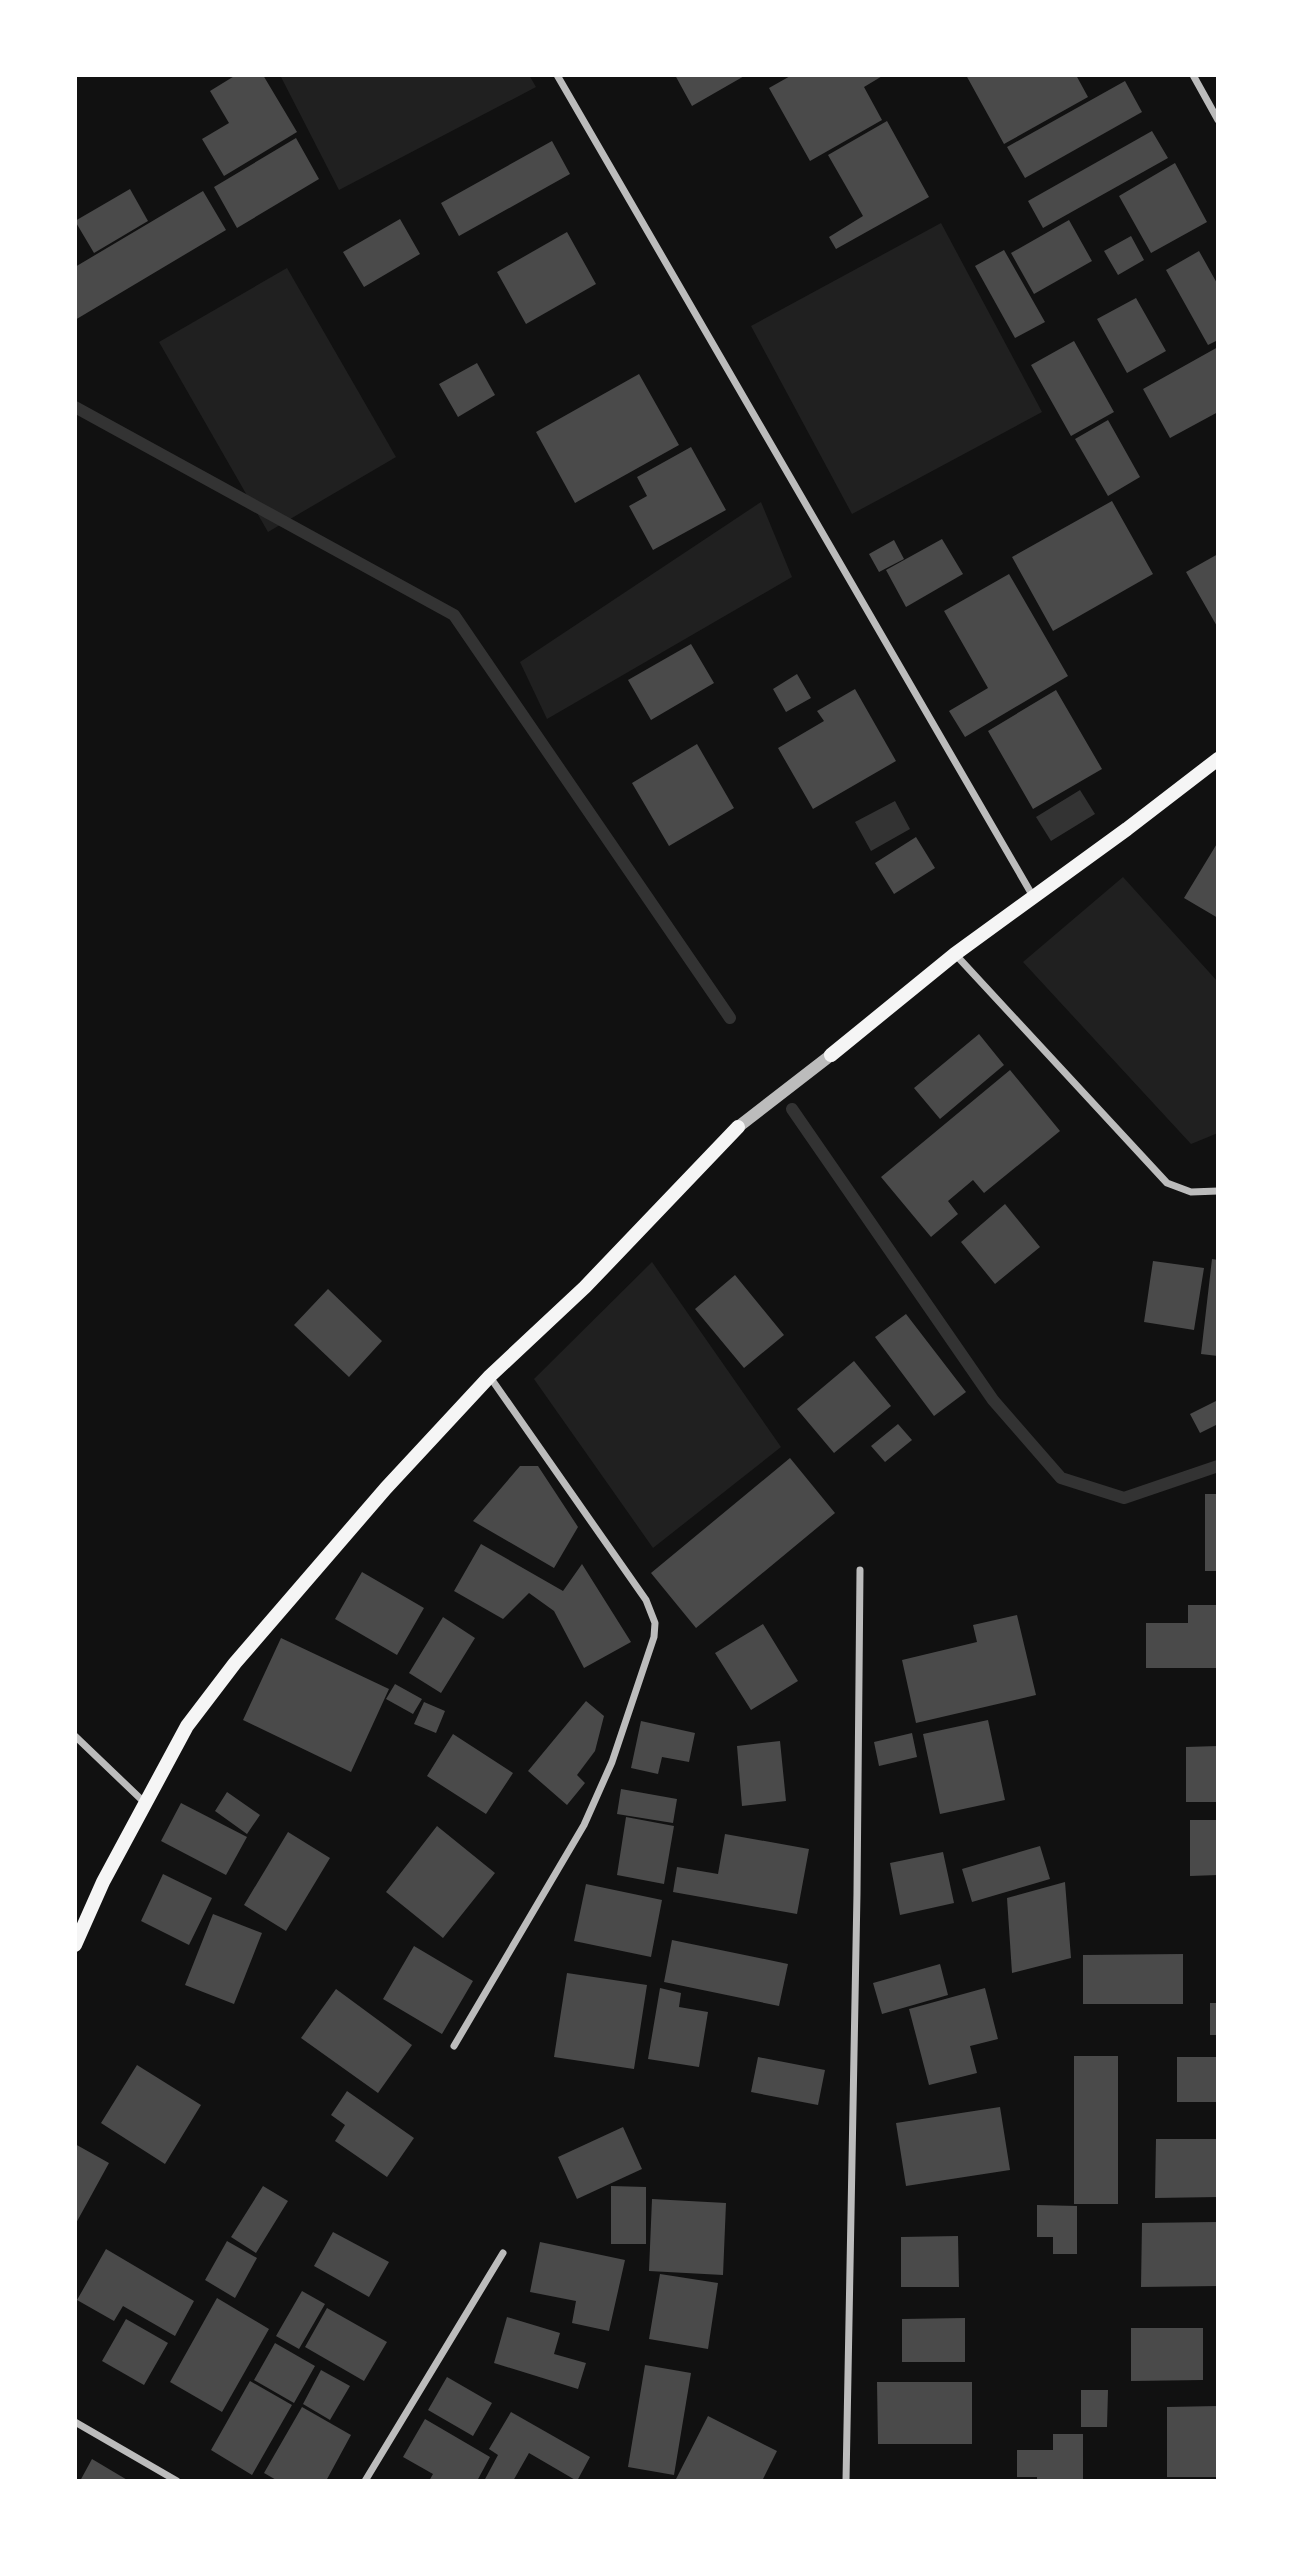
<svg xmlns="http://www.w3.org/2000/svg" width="1293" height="2556" font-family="'Noto Sans',sans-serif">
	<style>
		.green { fill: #202020 }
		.water { fill: #333 }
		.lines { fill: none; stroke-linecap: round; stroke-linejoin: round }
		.stream { stroke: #333; stroke-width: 12 }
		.building { fill: #4a4a4a }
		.minor { stroke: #bcbcbc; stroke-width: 7 }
		.tertiary { stroke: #bcbcbc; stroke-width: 12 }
		.secondary { stroke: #f5f5f5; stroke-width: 14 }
	</style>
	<rect width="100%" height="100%" fill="#111"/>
	<path class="green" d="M280,75H529L536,87L339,190Z
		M941,223L1042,412L852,514L751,326Z
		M287,268L396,457L268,532L159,342Z
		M761,502L792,577L547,719L520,662Z
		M1123,877L1218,982V1133L1191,1144L1023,962Z
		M652,1262L781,1447L653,1548L534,1379Z"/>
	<path class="water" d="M1080,790L1095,814L1051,841L1036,817Z
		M895,801L910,829L871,851L855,822Z"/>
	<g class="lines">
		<path class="stream" d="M75,407L454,615L730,1018
			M792,1109L993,1400L1061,1478L1124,1498L1218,1466"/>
	</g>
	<path class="building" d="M236,75H263L297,132L224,176L202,139L229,123L210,91Z
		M675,75H746L692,106Z
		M792,75H884L864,87L882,120L810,161L769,88Z
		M966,75H1076L1088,97L1004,144Z
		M1125,81L1142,112L1025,178L1007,147Z
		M887,121L929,197L836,249L829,237L863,216L828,155Z
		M1152,131L1168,158L1043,228L1028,201Z
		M296,138L319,179L237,228L214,187Z
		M552,141L570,174L459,236L441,203Z
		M1175,163L1207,222L1151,253L1119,196Z
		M130,189L148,221L94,253L75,221Z
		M203,191L226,230L75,320V267Z
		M400,219L420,254L364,287L343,252Z
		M1069,220L1092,261L1034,294L1011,253Z
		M567,232L596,284L526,324L497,272Z
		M1131,236L1144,260L1118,275L1104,251Z
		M1004,250L1045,322L1015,338L975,266Z
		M1199,251L1218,285V340L1208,345L1166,270Z
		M1136,298L1166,351L1127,373L1097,319Z
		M1074,341L1114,412L1071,436L1031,365Z
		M1218,347V412L1170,438L1143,389Z
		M477,363L495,395L458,417L439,384Z
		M639,374L679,445L575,503L536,432Z
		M1108,420L1140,477L1108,496L1075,439Z
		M691,447L726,510L653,550L629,506L647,496L637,477Z
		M1112,501L1153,574L1053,631L1012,557Z
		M942,539L963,574L906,607L886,570Z
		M894,540L904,559L879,572L869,554Z
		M1218,554V628L1186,572Z
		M1009,574L1068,676L965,737L949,711L988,688L944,611Z
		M691,644L714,683L651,720L628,680Z
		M797,674L811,698L786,712L773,689Z
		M855,689L896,761L813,809L778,748L824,721L817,711Z
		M1056,690L1102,769L1033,809L988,731Z
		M697,744L734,808L669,846L632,783Z
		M916,837L935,868L894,894L875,863Z
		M1218,842V918L1184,898Z
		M979,1034L1004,1065L940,1119L914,1088Z
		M1010,1070L1060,1131L984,1193L973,1180L948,1201L958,1214L931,1237L881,1177Z
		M1005,1204L1040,1247L995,1284L961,1242Z
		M1212,1259L1218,1260V1356L1201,1354Z
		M1153,1261L1204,1268L1194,1330L1144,1322Z
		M735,1275L784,1335L744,1368L695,1309Z
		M328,1289L382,1341L349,1377L294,1325Z
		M906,1314L966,1392L934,1416L875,1337Z
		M854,1361L891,1406L834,1453L797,1409Z
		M1218,1400V1424L1200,1433L1190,1414Z
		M898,1424L912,1440L885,1462L871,1446Z
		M790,1458L835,1513L696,1628L651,1573Z
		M520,1466H538L578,1527L554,1568L473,1521Z
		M1205,1494H1218V1571H1205Z
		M481,1544L563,1591L582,1564L631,1642L584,1668L554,1611L529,1593L503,1619L454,1591Z
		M362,1572L424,1608L397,1655L335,1619Z
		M1188,1605H1218V1668H1146V1623H1188Z
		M1017,1615L1036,1695L916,1723L902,1660L977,1642L973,1625Z
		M443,1617L475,1638L441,1693L409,1673Z
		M763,1624L798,1681L751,1710L715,1653Z
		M281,1638L389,1689L351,1772L243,1720Z
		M395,1684L422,1699L413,1714L386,1699Z
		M586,1701L604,1716L595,1751L577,1775L585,1783L567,1805L528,1771Z
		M424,1702L445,1711L436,1733L414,1724Z
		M988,1720L1005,1800L940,1814L923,1734Z
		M641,1721L695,1733L689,1762L662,1757L658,1774L631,1768Z
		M912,1733L917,1757L879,1766L874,1742Z
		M453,1734L513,1773L486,1814L427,1776Z
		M780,1741L786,1801L742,1806L737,1746Z
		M1218,1746V1802H1186V1747Z
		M621,1789L677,1799L673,1823L617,1814Z
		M227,1792L260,1815L247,1834L215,1811Z
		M181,1803L247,1837L226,1875L161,1841Z
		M626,1817L674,1826L664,1884L617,1875Z
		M1190,1820H1218V1875L1190,1876Z
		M437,1826L495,1873L443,1938L386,1892Z
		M288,1832L330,1858L286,1931L244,1905Z
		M725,1834L809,1849L797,1914L673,1892L677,1867L718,1874Z
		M1040,1846L1050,1879L972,1902L962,1869Z
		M943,1852L954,1903L900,1915L890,1863Z
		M163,1874L212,1898L189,1945L141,1921Z
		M1065,1882L1071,1958L1012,1973L1007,1898Z
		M586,1884L662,1900L651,1957L574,1941Z
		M213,1914L262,1933L234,2004L185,1985Z
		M672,1940L788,1964L779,2006L664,1982Z
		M414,1946L473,1981L442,2034L383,1999Z
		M1183,1954V2004H1083V1955Z
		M940,1964L948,1995L882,2014L873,1983Z
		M567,1973L647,1985L634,2069L554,2057Z
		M660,1988L681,1993L679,2007L708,2012L699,2067L648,2059Z
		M985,1988L998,2039L970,2046L977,2073L929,2085L909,2009Z
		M336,1989L412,2045L378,2093L301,2038Z
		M1210,2003H1218V2035H1210Z
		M1074,2056H1118V2204H1074Z
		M758,2057L825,2070L818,2105L751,2092Z
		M1177,2057H1218V2102H1177Z
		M137,2065L201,2105L165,2164L101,2123Z
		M347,2091L414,2138L387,2177L335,2141L345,2125L331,2115Z
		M1000,2107L1010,2170L906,2186L896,2123Z
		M623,2127L642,2169L577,2199L558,2157Z
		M1156,2139H1218V2197L1155,2198Z
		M75,2144L109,2163L75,2225Z
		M263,2186L288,2201L256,2253L231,2237Z
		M611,2186L646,2187V2244H611Z
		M652,2199L726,2203L723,2275L649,2271Z
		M1037,2205L1077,2206V2254H1053V2237H1037Z
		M1218,2222V2286L1141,2287L1142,2223Z
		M333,2232L389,2262L369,2297L314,2266Z
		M958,2236L959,2287H901V2237Z
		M227,2241L257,2258L235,2298L205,2280Z
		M540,2242L625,2260L609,2331L572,2323L576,2301L530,2292Z
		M106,2249L194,2301L175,2336L123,2306L114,2321L77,2300Z
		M660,2274L718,2283L708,2349L649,2339Z
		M302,2291L325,2304L299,2349L276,2336Z
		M217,2298L269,2329L222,2412L170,2382Z
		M327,2308L387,2342L364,2381L305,2347Z
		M507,2317L560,2333L554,2354L586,2363L578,2389L494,2363Z
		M965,2318V2362H902V2319Z
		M126,2319L168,2343L144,2385L102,2361Z
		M1131,2328H1203V2380L1131,2381Z
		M275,2343L315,2366L294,2403L254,2380Z
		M645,2365L691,2373L674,2475L628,2467Z
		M321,2370L350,2386L330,2420L303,2404Z
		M447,2377L492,2403L473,2436L428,2410Z
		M250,2381L292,2405L252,2475L211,2450Z
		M877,2382H972V2444H878Z
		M1081,2390H1108L1107,2427H1081Z
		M1218,2406V2477H1167V2407Z
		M302,2407L351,2435L326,2481H278L264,2473Z
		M511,2412L590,2457L577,2481L529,2453L513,2481H484L498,2455L489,2449Z
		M708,2416L777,2451L762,2481H675Z
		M425,2419L490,2457L477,2481H429L433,2474L403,2457Z
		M1053,2434H1083V2481H1037V2477H1017V2450H1053Z
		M92,2459L129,2481H80Z"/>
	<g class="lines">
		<path class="minor" d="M557,75L1034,898
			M1193,75L1218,120
			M955,954L1167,1183L1191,1192L1218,1191
			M75,1736L145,1803
			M454,2046L584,1825L612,1762L654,1637L655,1623L646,1600L490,1377
			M75,2422L177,2481
			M365,2481L503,2253
			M846,2481L857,1893L860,1570"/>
		<path class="tertiary" d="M738,1127L831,1055"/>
		<path class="secondary" d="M831,1055L955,954L1127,829L1218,759
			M75,1945L103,1882L187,1726L235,1663L386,1488L490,1376L585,1287L738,1127"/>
	</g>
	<rect width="1293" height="2556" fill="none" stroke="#ffffff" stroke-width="154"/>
</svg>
